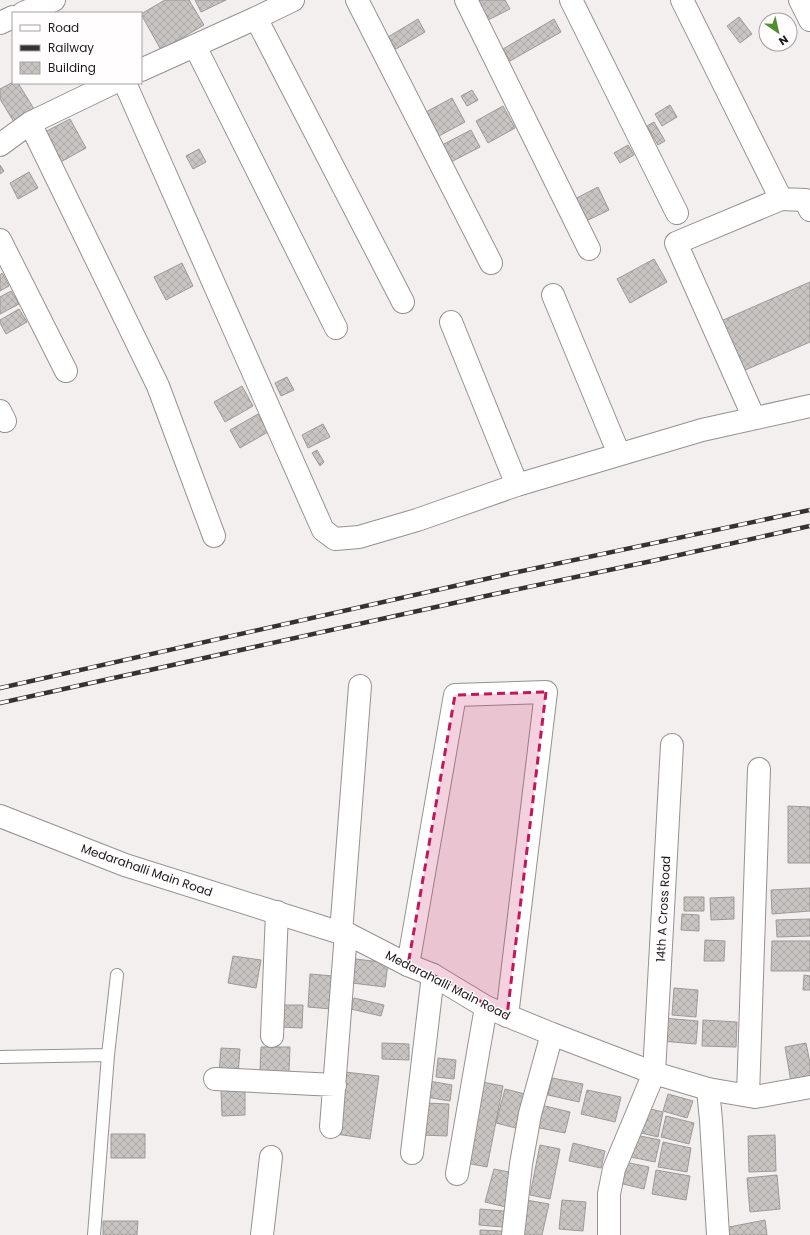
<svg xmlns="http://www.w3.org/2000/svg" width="810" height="1235" font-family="Poppins,sans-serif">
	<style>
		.building { fill: url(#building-cross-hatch); stroke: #9d9997 }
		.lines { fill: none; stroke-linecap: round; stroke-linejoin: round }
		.lane-casing { stroke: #969191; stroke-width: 14 }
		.street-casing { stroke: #969191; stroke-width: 24 }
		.secondary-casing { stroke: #969191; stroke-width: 24 }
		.lane { stroke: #fff; stroke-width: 12 }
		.street { stroke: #fff; stroke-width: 22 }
		.secondary { stroke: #fff; stroke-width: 22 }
		.rail-casing { stroke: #343232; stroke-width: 4.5 }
		.rail { stroke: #fffdfd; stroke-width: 3; stroke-dasharray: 9; stroke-linecap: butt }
		.marked { fill: #c2185b; fill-opacity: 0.2; stroke: #c2185b; stroke-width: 3; stroke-dasharray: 8 5; stroke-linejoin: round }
		.labels { text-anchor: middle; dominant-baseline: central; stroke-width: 3; stroke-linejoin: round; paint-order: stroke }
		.street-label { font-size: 12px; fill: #1b1919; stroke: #fffdfd }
	</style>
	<defs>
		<pattern id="building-cross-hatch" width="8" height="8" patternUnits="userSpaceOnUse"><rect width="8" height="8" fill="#c8c4c2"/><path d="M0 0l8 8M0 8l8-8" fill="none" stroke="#aba8a6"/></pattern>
	</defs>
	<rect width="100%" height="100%" fill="#f4efef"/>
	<path class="building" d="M165,0H189L204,25L161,50L141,14Z
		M195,0H226L201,12Z
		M481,0H505L510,9L484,22L474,4Z
		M739,17L752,34L740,43L727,26Z
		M418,19L425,32L396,49L388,37Z
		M554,19L561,32L510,61L503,49Z
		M13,82V83H18L34,109L14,122L0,99V89Z
		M472,90L478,100L467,106L461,96Z
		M452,98L465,122L439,136L426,112Z
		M670,105L677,117L662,126L655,114Z
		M503,106L515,128L488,143L476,121Z
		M70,119L86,148L57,164L41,134Z
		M654,122L665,141L658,145L647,126Z
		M471,130L480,147L449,163L440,146Z
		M628,145L634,155L620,163L614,153Z
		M199,149L206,162L193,169L186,156Z
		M0,165L4,171L0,174Z
		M29,172L38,188L18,199L10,183Z
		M598,187L609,210L582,223L571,201Z
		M654,259L667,282L630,303L617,279Z
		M182,263L193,286L166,300L154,277Z
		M2,273L9,286L0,291V275Z
		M810,282V342L743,371L721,321Z
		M11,291L19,304L0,314V297Z
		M19,309L27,322L6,334L0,323V320Z
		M287,377L294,390L281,396L275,383Z
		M242,386L253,406L225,422L214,402Z
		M258,414L268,432L240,448L230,430Z
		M323,424L330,437L308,448L302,435Z
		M317,450L324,462L320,466L312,453Z
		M788,806L810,807V863H788Z
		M810,888V911L772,914L771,890Z
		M684,897H704V911H684Z
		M734,897V919L711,920L710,898Z
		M682,914L699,915V931L681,930Z
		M810,919V936L777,937L776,920Z
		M705,940L725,941L724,961H704Z
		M772,941H810V971H771Z
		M233,956L261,960L256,988L228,983Z
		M356,959L388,963L385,987L352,983Z
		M310,974L333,976L331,1009L308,1007Z
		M804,975L810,976V990H803Z
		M674,988L698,990L696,1017L672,1015Z
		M354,998L384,1005L381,1016L351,1009Z
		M282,1005H303L302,1028L281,1027Z
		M663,1018L698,1021L696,1044L661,1041Z
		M703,1020L737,1022L736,1047L702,1046Z
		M382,1043L409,1044V1060L382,1059Z
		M806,1043L810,1063V1079L791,1082L785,1047Z
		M261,1047H290L289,1072H260Z
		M221,1048L240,1049L238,1075L219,1074Z
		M438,1058L456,1060L454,1079L436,1077Z
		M345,1072L379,1076L370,1139L336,1134Z
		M552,1078L583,1084L579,1102L548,1095Z
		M429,1081L452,1085L450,1101L426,1097Z
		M477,1081L503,1086L487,1167L461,1162Z
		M505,1089L525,1094L516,1128L496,1123Z
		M221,1090H245V1115L222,1116Z
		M587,1090L621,1097L615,1122L581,1114Z
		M668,1094L693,1101L687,1118L663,1111Z
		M424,1103L449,1104L447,1136L422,1135Z
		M541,1105L570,1112L565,1133L535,1127Z
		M642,1107L663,1112L658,1137L637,1132Z
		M666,1116L694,1123L689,1144L661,1137Z
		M111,1134H145V1158H111Z
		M631,1134L660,1140L655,1162L626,1156Z
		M775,1135L776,1171L749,1172L748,1136Z
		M663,1142L691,1148L687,1172L658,1167Z
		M573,1143L605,1151L601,1168L569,1161Z
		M540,1145L560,1149L550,1199L530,1195Z
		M620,1161L649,1167L644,1189L615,1182Z
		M494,1169L514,1173L506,1207L485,1202Z
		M656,1170L690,1176L686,1200L652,1194Z
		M777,1175L780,1209L750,1212L747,1178Z
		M526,1200L549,1204L542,1235H518Z
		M562,1200L586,1202L583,1231L559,1229Z
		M480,1209L504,1211L503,1227L479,1225Z
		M765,1220L767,1235H720L719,1229Z
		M103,1221H138L137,1235H103Z
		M480,1230L502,1231V1235H480Z"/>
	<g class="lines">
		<g class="lane-casing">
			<path id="lane" d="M0,1057L108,1055
				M94,1235L108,1055L117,975"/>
		</g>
		<g class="street-casing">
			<path id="street" d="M357,0L491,263
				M466,0L589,249
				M571,0L677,213
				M682,0L781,199
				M800,0L810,20
				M23,13L54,0
				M256,18L403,302
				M0,23L13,17
				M195,46L336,328
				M141,70L256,18L293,0
				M125,83L323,530L335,539L359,537L417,520L517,485L702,430L810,406
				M30,123L158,386L214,536
				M0,145L30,123L113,83
				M0,240L66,371
				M553,295L619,454
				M451,322L517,485
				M0,411L5,421
				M754,418L676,243L781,199L805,200L810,210
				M341,933L360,686
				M408,965L455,695L546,692L507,1016
				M272,1036L277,912
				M215,1079L335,1085
				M708,1089L711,1120L718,1235
				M748,1095L759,769
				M331,1127L346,933
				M412,1153L433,975
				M457,1174L486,1007
				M262,1235L271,1157
				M513,1235L521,1164L530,1114L552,1034
				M609,1235V1194L614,1169L654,1073L672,745"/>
		</g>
		<g class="secondary-casing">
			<path id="secondary" d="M0,816L125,865L341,933H346L408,965L433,975L486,1007L552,1034L654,1073L708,1089L755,1097L810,1087"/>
		</g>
		<use href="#lane" class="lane"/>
		<use href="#street" class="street"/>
		<use href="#secondary" class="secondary"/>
		<g class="rail-casing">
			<path id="rail" d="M0,688L508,574L810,510
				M0,703L495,594L652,561L810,526"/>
		</g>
		<use href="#rail" class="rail"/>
	</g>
	<path class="marked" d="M546,692L507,1016L433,975L408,965L455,695Z"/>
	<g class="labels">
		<g class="street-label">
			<text transform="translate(147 870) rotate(19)">Medarahalli Main Road</text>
			<text transform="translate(663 909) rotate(-87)">14th A Cross Road</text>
			<text transform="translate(448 985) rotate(27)">Medarahalli Main Road</text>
		</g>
	</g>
	<rect x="12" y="12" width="130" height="72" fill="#fffdfd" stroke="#a4a2a2"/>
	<rect x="20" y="25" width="20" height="6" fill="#ffffff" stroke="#a4a2a2"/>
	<text x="48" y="32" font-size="12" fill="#1b1919">Road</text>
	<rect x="20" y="45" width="20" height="6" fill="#343232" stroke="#a4a2a2"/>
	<text x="48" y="52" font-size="12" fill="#1b1919">Railway</text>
	<rect x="20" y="62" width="20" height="12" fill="url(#building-cross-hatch)" stroke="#a4a2a2"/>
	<text x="48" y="72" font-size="12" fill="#1b1919">Building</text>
	<g transform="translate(778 32) rotate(146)"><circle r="19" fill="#fffdfd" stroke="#a4a2a2"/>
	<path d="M0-3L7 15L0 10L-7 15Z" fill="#508e2e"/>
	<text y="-6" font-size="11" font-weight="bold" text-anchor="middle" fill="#1b1919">N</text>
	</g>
</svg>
